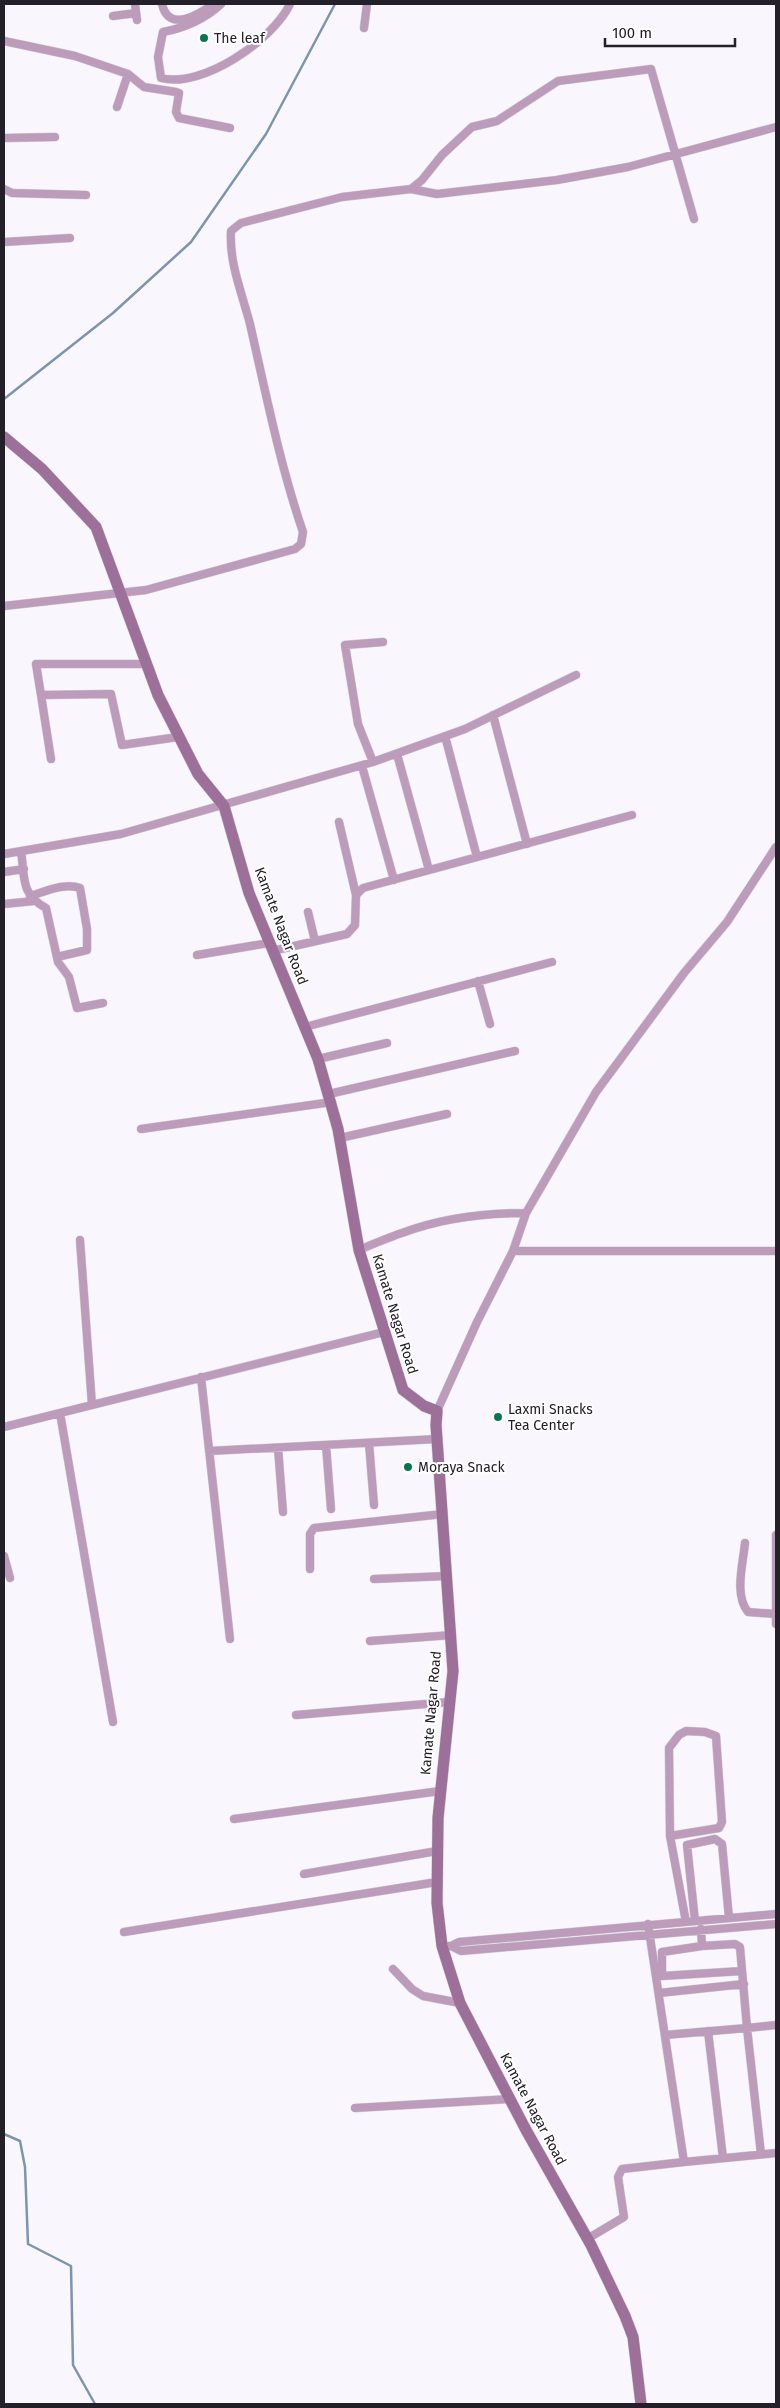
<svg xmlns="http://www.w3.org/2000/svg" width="780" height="2408" font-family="'Fira Sans',sans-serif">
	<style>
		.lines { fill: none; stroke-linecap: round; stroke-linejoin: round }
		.stream { stroke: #7b95af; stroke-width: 2.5 }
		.street-casing { stroke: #d2d0d7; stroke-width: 9 }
		.secondary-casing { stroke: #d2d0d7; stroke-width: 12 }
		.street { stroke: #bc9cba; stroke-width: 8 }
		.secondary { stroke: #9d709a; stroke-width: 11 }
		.poi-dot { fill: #077650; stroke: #fff; stroke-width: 2 }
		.labels { text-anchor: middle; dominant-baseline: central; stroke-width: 4; stroke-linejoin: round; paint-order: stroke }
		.poi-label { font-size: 14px; fill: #23202a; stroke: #fff; text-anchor: start }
		.street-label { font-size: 14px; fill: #23202a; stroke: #fff }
	</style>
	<rect width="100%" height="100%" fill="#f9f7fd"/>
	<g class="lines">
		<path class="stream" d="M4,399L113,313L191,242L266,134L335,4
			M4,2134L20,2141L25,2167L28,2244L71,2266L73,2365L95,2404"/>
		<g class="street-casing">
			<path id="street" d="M135,4L137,20
				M162,4C169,34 199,14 214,4
				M221,4C205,19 184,28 163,32L158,57L161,78C202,89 273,40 290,4
				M113,16L136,13
				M364,28L367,4
				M4,41L75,56L128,74L144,87L176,92L179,93L176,112L179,118L230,128
				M117,107L128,74
				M4,138L55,137
				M4,189L12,193L86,195
				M411,189L437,194L557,180L628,167L776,127
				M4,242L70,238
				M4,606L146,590L295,549L301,544L303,532C280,465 266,394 250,324C242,293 229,263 231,231L241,223L342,197L411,189L422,180L442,155L472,127L497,121L558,81L651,69L694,219
				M41,695L36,664H147
				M493,715L527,844
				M445,736L477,857
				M397,754L429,870
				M51,759L41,695L111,694L122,745L178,737
				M373,762L358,724L345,645L383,642
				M362,766L394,880
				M339,822L356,895
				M21,851C25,877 20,894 46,908L58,962L69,977L77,1008L103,1003
				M4,854L121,834L373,762L465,729L576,675
				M4,872L24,869
				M30,896C44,892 65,882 80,888L87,929V950L57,957
				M4,904L34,901
				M308,912L315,941
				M272,951L347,934L355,925L356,895L363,888L632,815
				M197,955L269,943
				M478,981L490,1024
				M305,1027L552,962
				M318,1059L387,1043
				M329,1094L515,1051
				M141,1129L332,1102
				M340,1138L447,1114
				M80,1240L92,1405
				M359,1250C373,1244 387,1238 402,1233C442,1218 484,1213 526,1213
				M513,1251H776
				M201,1377L230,1639
				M437,1411L477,1322L513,1251L526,1213L596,1092L684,973L727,922L776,847
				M4,1427L60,1413
				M369,1443L374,1505
				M326,1445L331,1509
				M278,1448L283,1512
				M209,1451L437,1439
				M776,1535V1624
				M745,1543C743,1564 734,1595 748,1612L776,1614
				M4,1556L10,1578
				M310,1569V1534L314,1528L443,1514
				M374,1579L447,1576
				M370,1641L452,1635
				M296,1715L449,1702
				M113,1722L60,1413L384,1332
				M234,1819L440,1791
				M670,1836L719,1828L722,1822L716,1736L705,1732L686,1731L679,1735L669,1748L670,1836L686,1922
				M304,1874L437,1851
				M695,1921L687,1845L715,1839L722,1844L729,1918
				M124,1932L437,1882
				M442,1946H451L461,1951L776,1924
				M451,1946L459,1942L776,1914
				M702,1946L662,1952V1976L742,1971
				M393,1969L412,1989L423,1996L460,2003
				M659,1993L744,1984
				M708,2031L723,2158
				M665,2035L747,2028L740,1947L735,1944L702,1946L701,1929
				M355,2108L510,2099
				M761,2154L747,2028L776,2025
				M684,2162L776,2153
				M587,2239L624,2217L618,2177L622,2169L684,2162L648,1924"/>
		</g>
		<g class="secondary-casing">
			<path id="secondary" d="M4,437L42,469L96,527L158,695L198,774L224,806L249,893L318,1059L338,1129L359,1250L403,1390L424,1406L437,1411L436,1425L453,1671L438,1818L437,1903L442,1946L460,2003L526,2130L591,2245L625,2316L633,2337L641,2404"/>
		</g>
		<use href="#street" class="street"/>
		<use href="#secondary" class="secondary"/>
	</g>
	<g class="poi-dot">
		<circle cx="204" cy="38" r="5"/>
		<circle cx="498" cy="1417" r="5"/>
		<circle cx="408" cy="1467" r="5"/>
	</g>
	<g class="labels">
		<g class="poi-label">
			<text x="214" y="38">The leaf</text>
			<text x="508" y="1409">Laxmi Snacks<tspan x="508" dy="16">Tea Center</tspan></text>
			<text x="418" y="1467">Moraya Snack</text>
		</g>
		<g class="street-label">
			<text transform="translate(281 926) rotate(69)">Kamate Nagar Road</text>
			<text transform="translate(395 1314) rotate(73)">Kamate Nagar Road</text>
			<text transform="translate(431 1713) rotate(-85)">Kamate Nagar Road</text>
			<text transform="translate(533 2109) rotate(62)">Kamate Nagar Road</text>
		</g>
	</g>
	<rect width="780" height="2408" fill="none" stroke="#23202a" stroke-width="10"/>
	<path d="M605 38v8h130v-8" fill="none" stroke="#23202a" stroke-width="2.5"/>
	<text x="612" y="38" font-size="15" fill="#23202a" stroke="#ffffff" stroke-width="4" paint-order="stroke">100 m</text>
</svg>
